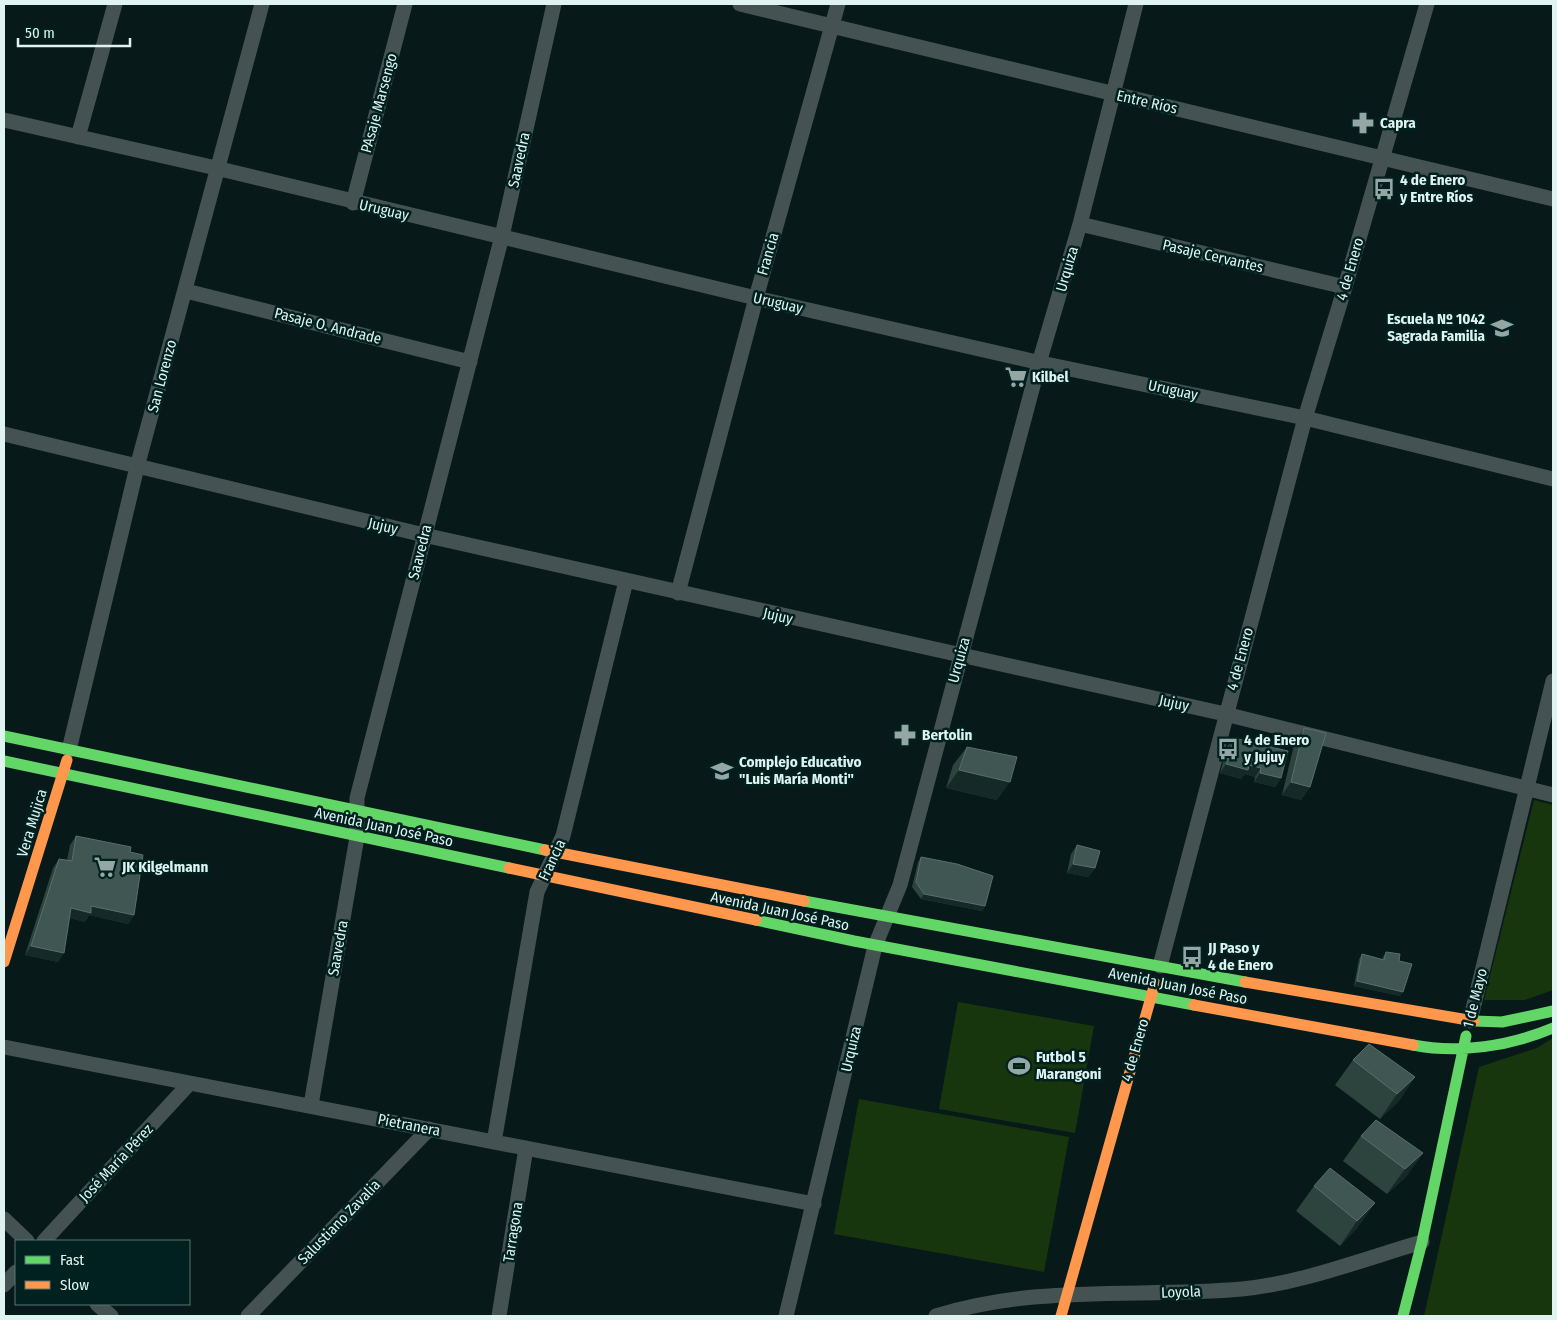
<svg xmlns="http://www.w3.org/2000/svg" width="1557" height="1320" font-family="'Fira Sans Condensed',sans-serif">
	<style>
		.green { fill: #18360d }
		.lines { fill: none; stroke-linecap: round; stroke-linejoin: round }
		.street { stroke: #445352; stroke-width: 15 }
		.fast { stroke: #63d668; stroke-width: 11 }
		.slow { stroke: #ff974d; stroke-width: 11 }
		.wall { fill: #2c433e }
		.shaded-wall { fill: #152a27 }
		.building { fill: #3f5652; stroke: #586f6b }
		.labels { text-anchor: middle; dominant-baseline: central; stroke-width: 5; stroke-linejoin: round; paint-order: stroke }
		.street-label { font-size: 15px; fill: #dff3f1; stroke: #00211f }
		.poi-label { font-size: 15px; font-weight: bold; fill: #dff3f1; stroke: #00211f; text-anchor: start }
	</style>
	<rect width="100%" height="100%" fill="#081919"/>
	<path class="green" d="M1534,800L1553,805V990L1525,1000H1484Z
		M958,1002L1094,1026L1075,1133L939,1109Z
		M1553,1038V1316H1424L1479,1067L1537,1048Z
		M859,1099L1069,1137L1044,1272L834,1234Z"/>
	<g class="lines">
		<path class="street" d="M740,4L1553,199
			M4,120L216,168L756,298L1041,363L1305,418L1553,479
			M78,137L115,4
			M353,203L405,4
			M1080,224L1345,287
			M186,291L470,362
			M4,434L424,535L1225,714L1553,795
			M678,593L756,298L838,4
			M69,750L137,467L262,4
			M1160,966L1305,418L1345,287L1427,4
			M1470,1021L1553,681
			M4,1047L814,1204
			M311,1105L357,837V798L502,236L554,4
			M494,1142L537,892L563,836L626,581
			M4,1219L27,1241
			M44,1241L189,1084
			M4,1285L16,1272
			M97,1304L111,1316
			M248,1316L429,1129
			M499,1316L526,1148
			M786,1316L875,946L900,885L1039,363L1080,224L1136,4
			M936,1316C1035,1284 1140,1298 1242,1289C1303,1283 1364,1259 1422,1242"/>
		<path class="fast" d="M4,736L545,850
			M4,761L509,868
			M804,901L1245,982
			M756,920L854,941L1194,1005
			M1474,1021L1502,1022L1553,1011
			M1413,1045C1459,1054 1510,1046 1553,1028
			M1403,1316L1422,1242L1466,1036"/>
		<path class="slow" d="M545,850L804,901
			M509,868L756,920
			M4,962L67,760
			M1245,982L1474,1021
			M1194,1005L1413,1045
			M1061,1316L1155,983"/>
	</g>
	<path class="wall" d="M1304,728L1310,787L1301,800L1282,795L1295,741Z
		M1234,738L1281,778L1275,787L1254,782L1255,777L1245,774L1241,779L1220,773L1227,746Z
		M967,747L997,800L946,788L953,765Z
		M76,836L130,852L134,915L128,924L89,915L85,922L70,918L58,962L25,955L53,868L59,859L67,860L70,845Z
		M1077,845L1095,868L1088,877L1067,873L1071,854Z
		M921,857L985,906L982,911L921,899L912,887L918,862Z
		M1386,952L1399,961L1400,996L1354,986L1359,959L1362,954L1382,959L1383,957Z
		M1353,1060L1415,1077L1398,1102L1380,1119L1335,1085Z
		M1361,1136L1423,1153L1405,1178L1387,1194L1343,1161Z
		M1314,1186L1375,1203L1357,1228L1340,1246L1296,1211Z"/>
	<path class="shaded-wall" d="M1226,764L1249,765L1261,768L1255,777L1245,774L1241,779L1220,773Z
		M959,770L1010,782L997,800L946,788Z
		M1260,773L1281,778L1275,787L1254,782Z
		M1291,782L1310,787L1301,800L1282,795Z
		M1073,864L1095,868L1088,877L1067,873Z
		M924,894L985,906L982,911L921,899Z
		M91,906L134,915L128,924L89,915L85,922L65,917L71,908Z
		M31,946L64,953L58,962L25,955Z
		M1357,981L1403,992L1400,996L1354,986Z
		M1415,1077L1398,1102L1380,1119L1397,1094Z
		M1423,1153L1405,1178L1387,1194L1405,1169Z
		M1375,1203L1357,1228L1340,1246L1357,1221Z"/>
	<path class="building" d="M1304,728L1326,733L1310,787L1291,782Z
		M1234,738L1288,751L1281,778L1260,773L1261,768L1249,765L1248,770L1226,764Z
		M967,747L1017,757L1010,782L959,770Z
		M76,836L131,847L130,852L143,855L134,915L91,906V913L71,908L64,953L31,946L59,859L72,861Z
		M1077,845L1100,851L1095,868L1073,864Z
		M921,857L957,864L993,876L985,906L924,894L916,882Z
		M1386,952L1400,954L1399,961L1412,964L1403,992L1357,981L1362,954L1384,960Z
		M1369,1044L1415,1077L1397,1094L1353,1060Z
		M1376,1120L1423,1153L1405,1169L1361,1136Z
		M1330,1168L1375,1203L1357,1221L1314,1186Z"/>
	<defs>
		<g id="pharmacy-bare" transform="scale(1.725)"><path d="M-2-6h4v4h4v4h-4v4h-4v-4h-4v-4h4Z" fill="#94a7a5" stroke="#00211f" stroke-width="2.5" paint-order="stroke"/></g>
		<g id="bus-bare" transform="scale(1.725)"><path d="M-5-6H5V4H4V6H2V4H-2V6H-4V4H-5ZM-3.5-4V0h7V-4ZM-3.5 1.2v1.5H-2V1.2ZM2 1.2v1.5H3.5V1.2Z" fill="#94a7a5" stroke="#00211f" stroke-width="2.5" paint-order="stroke"/></g>
		<g id="school-bare" transform="scale(1.725)"><path d="M0-5L7-2L0 1L-7-2ZM-4 1L0 2.5L4 1V4Q0 6-4 4Z" fill="#94a7a5" stroke="#00211f" stroke-width="2.5" paint-order="stroke"/></g>
		<g id="supermarket-bare" transform="scale(1.725)"><path d="M-6-5.5h2.5l.6 2H6L4.5 2H-2.5L-4.4-4H-6ZM-1.5 3.2a1.3 1.3 0 1 0 .1 0ZM3 3.2a1.3 1.3 0 1 0 .1 0Z" fill="#94a7a5" stroke="#00211f" stroke-width="2.5" paint-order="stroke"/></g>
		<g id="stadium-bare" transform="scale(1.725)"><path d="M0-5a6.5 5 0 1 0 0 10a6.5 5 0 1 0 0-10ZM-3.5-1.8h7v3.6h-7Z" fill="#94a7a5" stroke="#00211f" stroke-width="2.5" paint-order="stroke"/></g>
	</defs>
	<g fill-rule="evenodd">
		<use href="#pharmacy-bare" x="1363" y="123"/>
		<use href="#bus-bare" x="1384" y="189"/>
		<use href="#school-bare" x="1502" y="328"/>
		<use href="#supermarket-bare" x="1016" y="377"/>
		<use href="#pharmacy-bare" x="905" y="735"/>
		<use href="#bus-bare" x="1228" y="749"/>
		<use href="#school-bare" x="722" y="771"/>
		<use href="#supermarket-bare" x="105" y="867"/>
		<use href="#bus-bare" x="1192" y="957"/>
		<use href="#stadium-bare" x="1019" y="1066"/>
	</g>
	<g class="labels">
		<g class="street-label">
			<text transform="translate(1147 102) rotate(13)">Entre Ríos</text>
			<text transform="translate(379 103) rotate(-75)">PAsaje Marsengo</text>
			<text transform="translate(519 160) rotate(-78)">Saavedra</text>
			<text transform="translate(384 210) rotate(13)">Uruguay</text>
			<text transform="translate(768 254) rotate(-74)">Francia</text>
			<text transform="translate(1213 256) rotate(13)">Pasaje Cervantes</text>
			<text transform="translate(1067 269) rotate(-74)">Urquiza</text>
			<text transform="translate(1350 269) rotate(-74)">4 de Enero</text>
			<text transform="translate(778 303) rotate(13)">Uruguay</text>
			<text transform="translate(328 326) rotate(14)">Pasaje O. Andrade</text>
			<text transform="translate(162 376) rotate(-75)">San Lorenzo</text>
			<text transform="translate(1173 390) rotate(12)">Uruguay</text>
			<text transform="translate(383 526) rotate(13)">Jujuy</text>
			<text transform="translate(420 552) rotate(-76)">Saavedra</text>
			<text transform="translate(778 616) rotate(13)">Jujuy</text>
			<text transform="translate(1240 659) rotate(-75)">4 de Enero</text>
			<text transform="translate(959 660) rotate(-75)">Urquiza</text>
			<text transform="translate(1174 703) rotate(12)">Jujuy</text>
			<text transform="translate(32 823) rotate(-73)">Vera Mujica</text>
			<text transform="translate(384 827) rotate(12)">Avenida Juan José Paso</text>
			<text transform="translate(552 860) rotate(-65)">Francia</text>
			<text transform="translate(780 911) rotate(12)">Avenida Juan José Paso</text>
			<text transform="translate(338 948) rotate(-80)">Saavedra</text>
			<text transform="translate(1178 986) rotate(11)">Avenida Juan José Paso</text>
			<text transform="translate(1475 998) rotate(-76)">1 de Mayo</text>
			<text transform="translate(851 1049) rotate(-77)">Urquiza</text>
			<text transform="translate(1135 1050) rotate(-74)">4 de Enero</text>
			<text transform="translate(409 1125) rotate(11)">Pietranera</text>
			<text transform="translate(116 1163) rotate(-47)">José María Pérez</text>
			<text transform="translate(339 1222) rotate(-46)">Salustiano Zavalia</text>
			<text transform="translate(513 1232) rotate(-81)">Tarragona</text>
			<text transform="translate(1181 1292) rotate(-2)">Loyola</text>
		</g>
		<g class="poi-label">
			<text x="1380" y="123">Capra</text>
			<text x="1400" y="180">4 de Enero<tspan x="1400" dy="17">y Entre Ríos</tspan></text>
			<text x="1485" y="319" text-anchor="end">Escuela Nº 1042<tspan x="1485" dy="17">Sagrada Familia</tspan></text>
			<text x="1032" y="377">Kilbel</text>
			<text x="922" y="735">Bertolin</text>
			<text x="1244" y="740">4 de Enero<tspan x="1244" dy="17">y Jujuy</tspan></text>
			<text x="739" y="762">Complejo Educativo<tspan x="739" dy="17">"Luis María Monti"</tspan></text>
			<text x="122" y="867">JK Kilgelmann</text>
			<text x="1208" y="948">JJ Paso y<tspan x="1208" dy="17">4 de Enero</tspan></text>
			<text x="1036" y="1057">Futbol 5<tspan x="1036" dy="17">Marangoni</tspan></text>
		</g>
	</g>
	<rect width="1557" height="1320" fill="none" stroke="#dff3f1" stroke-width="10"/>
	<rect x="15" y="1240" width="175" height="65" fill="#00211f" stroke="#597573"/>
	<rect x="25" y="1256" width="25" height="8" fill="#63d668" stroke="#597573"/>
	<text x="60" y="1265" font-size="15" fill="#dff3f1">Fast</text>
	<rect x="25" y="1281" width="25" height="8" fill="#ff974d" stroke="#597573"/>
	<text x="60" y="1290" font-size="15" fill="#dff3f1">Slow</text>
	<path d="M18 38v8h112v-8" fill="none" stroke="#dff3f1" stroke-width="2.5"/>
	<text x="25" y="38" font-size="15" fill="#dff3f1" stroke="#00211f" stroke-width="4" paint-order="stroke">50 m</text>
</svg>
